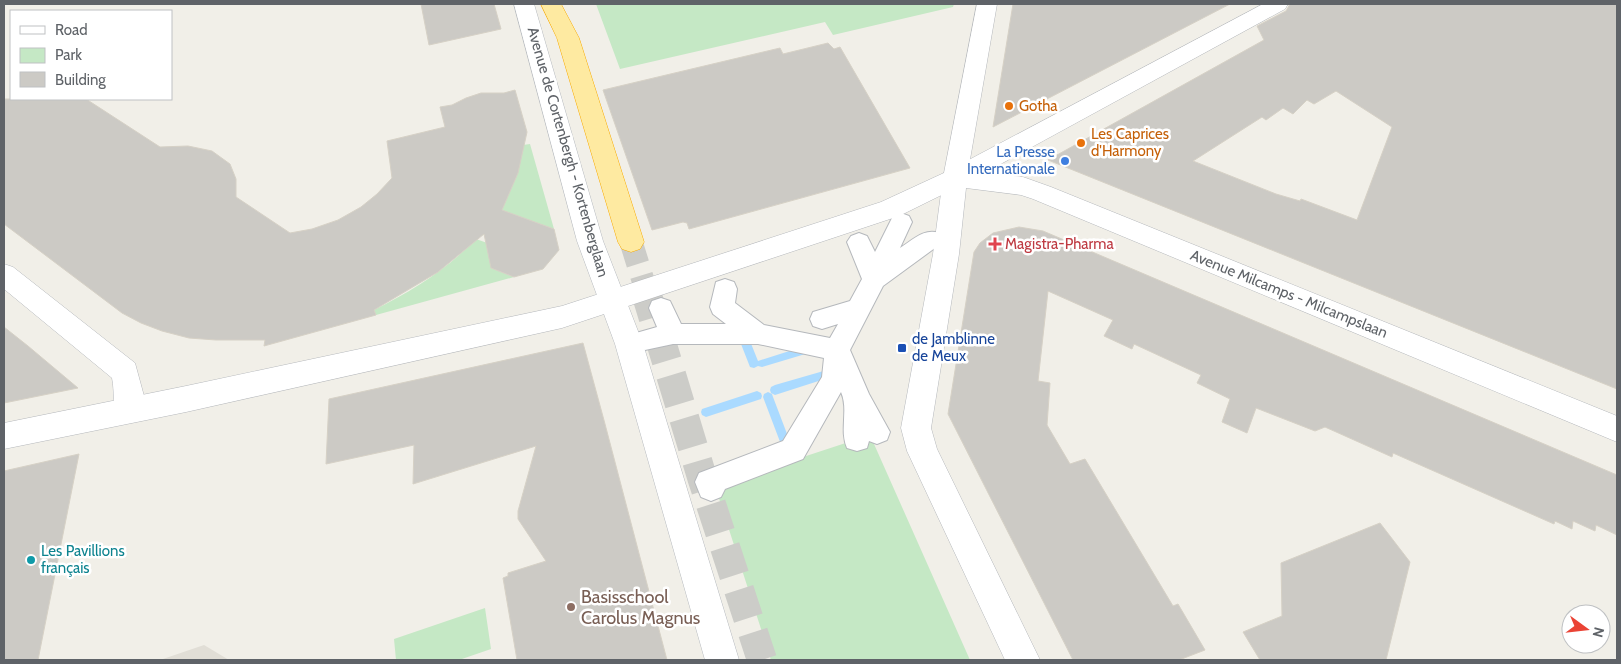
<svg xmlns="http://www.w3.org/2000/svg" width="1621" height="664" font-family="Cabin,sans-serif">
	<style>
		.education { fill: #e1ded6 }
		.green { fill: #c5e8c5 }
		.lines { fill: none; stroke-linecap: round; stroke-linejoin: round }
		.stream { fill: #aadaff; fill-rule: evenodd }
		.building { fill: #cccac5; stroke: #d6d1c6; fill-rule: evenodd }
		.trunk-tunnel-far1 { stroke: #ccccc8; stroke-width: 23; stroke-dasharray: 23 12; stroke-linecap: butt }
		.trunk-tunnel { stroke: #ccccc8; stroke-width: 30; stroke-dasharray: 30 15; stroke-linecap: butt }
		.pedestrian-casing { stroke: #b5b8bc; stroke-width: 2 }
		.minor-casing { stroke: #b5b8bc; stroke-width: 1 }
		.tertiary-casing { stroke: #b5b8bc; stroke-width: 1 }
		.secondary-casing { stroke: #b6babf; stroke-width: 1 }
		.trunk-casing { stroke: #f9ab00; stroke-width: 1 }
		.pedestrian { fill: #fff; fill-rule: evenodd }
		.minor { fill: #fff; fill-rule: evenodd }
		.tertiary { fill: #fff; fill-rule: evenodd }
		.secondary { fill: #fff; fill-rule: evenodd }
		.trunk { fill: #feeaa1; fill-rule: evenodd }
		.food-dot { fill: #e8710a; stroke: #fff; stroke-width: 2 }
		.shop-dot { fill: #3f7fe0; stroke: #fff; stroke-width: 2 }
		.health-dot { fill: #e0444e; stroke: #fff; stroke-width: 2 }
		.transit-dot { fill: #1a4fb4; stroke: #fff; stroke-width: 2 }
		.culture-dot { fill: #0f9aa8; stroke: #fff; stroke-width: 2 }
		.education-dot { fill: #8d6e63; stroke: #fff; stroke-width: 2 }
		.labels { text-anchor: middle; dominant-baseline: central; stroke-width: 5; stroke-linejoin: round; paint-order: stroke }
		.food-label { font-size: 15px; fill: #c56008; stroke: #fff; text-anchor: start }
		.street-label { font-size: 15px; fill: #5f6368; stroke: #fff }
		.shop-label { font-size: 15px; fill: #366cbe; stroke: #fff; text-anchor: end }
		.health-label { font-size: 15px; fill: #be3a42; stroke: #fff; text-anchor: start }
		.transit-label { font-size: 15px; fill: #164399; stroke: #fff; text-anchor: start }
		.culture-label { font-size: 15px; fill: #0d838f; stroke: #fff; text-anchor: start }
		.near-education-label { font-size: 18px; fill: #785e54; stroke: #fff; text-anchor: start }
	</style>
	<rect width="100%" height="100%" fill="#f1efe8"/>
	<path class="education" d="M204,645L229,660H160Z"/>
	<path class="green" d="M596,4H954L953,7L833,35L825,22L620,69Z
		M530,144L554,229L499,210L523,145Z
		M476,239L490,244L491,268L514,277L376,315L374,310C412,291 446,270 476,239Z
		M870,435L970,660H771L715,486Z
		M485,608L491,649L459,660H396L394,639Z"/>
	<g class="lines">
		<path class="stream" d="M746,340L750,341L758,361L802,347L806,348L807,351L806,354L802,355L762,367L758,366L754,368L750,367L741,344L742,341Z
			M827,370L831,371L832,374L831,377L775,395L771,393L770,390L771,387L775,385Z
			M757,391L761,393L762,396L761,399L706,417L702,415L701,412L702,409Z
			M768,392L772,394L773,397L792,447L791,450L787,452L783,450L782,447L763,397L764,394Z"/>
	</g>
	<path class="building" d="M421,4H494L501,29L429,45Z
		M1013,4H1230L993,127Z
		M1290,4H1617V389L1048,160L1264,40L1257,26L1286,11ZM1336,91L1392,127L1357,220L1301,199L1300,201L1276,194L1193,161L1262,117L1266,120L1283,108L1293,114L1307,100L1314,104Z
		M828,43L834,49L840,47L910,168L689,229L687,223L683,222L652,230L603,90L780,48L783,54Z
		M515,90L527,132L518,173L502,210L554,229L559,250L543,269L514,277L491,268L484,234L438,272L374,310L376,315L264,346L265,340H216L189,338L162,331L141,323L122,313L4,224V99H86L160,147L188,146L212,151L230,164L236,179V197L290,233L312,229L338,220L361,207L377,194L392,178L387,141L445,127L440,107L452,105L466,98L481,93H504Z
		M1019,227L1043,231L1617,475V535L1596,525L1595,531L1573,521L1572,529L1555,521L1554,524L1393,453L1392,457L1325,427L1315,431L1256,408L1247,433L1222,422L1230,399L1197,383L1201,375L1134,344L1132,349L1104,336L1113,320L1048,291L1038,381L1050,383L1047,425L1070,464L1085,459L1173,606L1178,604L1205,650L1179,660H1073L948,414L974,252L980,243L993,233Z
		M4,327L28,346L78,388L4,403Z
		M583,343L605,424L667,660H517L503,578L508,576V573L546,561L518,519V511L536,446L413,484L414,445L326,464L329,399Z
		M79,454L38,660H4V471Z
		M1380,523L1410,562L1386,660H1260L1243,632L1282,616L1281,563Z"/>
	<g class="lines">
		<path class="trunk-tunnel-far1" d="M631,242L646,290"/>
		<path class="trunk-tunnel" d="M645,289L702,477L762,660"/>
		<g class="pedestrian-casing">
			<path id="pedestrian" d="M901,213L909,216L912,222L900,248C913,240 924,228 939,233L943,239L939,245L883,286L850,350L869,394L890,432L887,440L877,444L869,441L867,448L857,451L847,448C839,430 849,410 841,392L803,459L725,489L721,497L711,501L701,497L695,482L699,473L783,441L822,377L824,358L758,344H673L645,350L636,347L632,340L636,333L657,327L649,308L652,301L661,298L670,301L681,324H726L713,314L710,307L716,282L725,279L734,282L737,289L735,303L764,325L830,338L838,324L822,329L813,326L810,319L813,312L850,301L862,279L847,242L851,236L859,233L867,236L875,252L893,216Z"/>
		</g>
		<g class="minor-casing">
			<path id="minor" d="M977,4H997L968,171L1023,177L1051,187L1617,416V442L1033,199L1021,195L966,188L959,254L931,428L937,449L1040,660H1005L907,451L901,428L933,254L943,178Z
				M4,264L13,267L135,363L144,396L143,410L138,419L128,423L118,419C112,407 115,392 112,378L4,289Z"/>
		</g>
		<g class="tertiary-casing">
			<path id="tertiary" d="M1263,4H1288L1285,9L964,184L899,216L562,328L186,412L4,449V423L186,386L562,306L881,202L946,172Z"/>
		</g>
		<g class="secondary-casing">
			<path id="secondary" d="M514,4H534L603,241L643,344L739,660H705L615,344L577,241Z"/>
		</g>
		<g class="trunk-casing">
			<path id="trunk" d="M541,4H561L579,38L644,242L640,249L631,252L622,249L618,242L557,38Z"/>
		</g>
		<use href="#pedestrian" class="pedestrian"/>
		<use href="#minor" class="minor"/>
		<use href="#tertiary" class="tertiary"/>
		<use href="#secondary" class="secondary"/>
		<use href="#trunk" class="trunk"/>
	</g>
	<g class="food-dot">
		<circle cx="1009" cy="106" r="5"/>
		<circle cx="1081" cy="143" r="5"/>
	</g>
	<circle class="shop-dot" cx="1065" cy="161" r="5"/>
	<path class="health-dot" d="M992.5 236.5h5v5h5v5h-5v5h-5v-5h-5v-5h5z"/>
	<rect class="transit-dot" x="897" y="343" width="10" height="10" rx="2.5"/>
	<circle class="culture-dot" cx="31" cy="560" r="5"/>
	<circle class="education-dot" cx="571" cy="607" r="5"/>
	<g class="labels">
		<g class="food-label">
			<text x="1019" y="106">Gotha</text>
			<text x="1091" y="134">Les Caprices<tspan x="1091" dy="17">d'Harmony</tspan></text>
		</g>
		<g class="street-label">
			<text transform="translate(568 152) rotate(74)">Avenue de Cortenbergh - Kortenberglaan</text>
			<text transform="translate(1289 294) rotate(22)">Avenue Milcamps - Milcampslaan</text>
		</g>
		<g class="shop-label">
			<text x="1055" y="152">La Presse<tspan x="1055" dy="17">Internationale</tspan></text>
		</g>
		<g class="health-label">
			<text x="1005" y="244">Magistra-Pharma</text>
		</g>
		<g class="transit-label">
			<text x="912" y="339">de Jamblinne<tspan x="912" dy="17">de Meux</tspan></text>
		</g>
		<g class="culture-label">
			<text x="41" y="551">Les Pavillions<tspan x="41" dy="17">français</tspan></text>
		</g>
		<g class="near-education-label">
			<text x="581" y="597">Basisschool<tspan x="581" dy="21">Carolus Magnus</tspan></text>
		</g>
	</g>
	<rect width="1621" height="664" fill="none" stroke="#5f6368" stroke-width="10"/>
	<rect x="10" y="10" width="162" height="90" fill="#ffffff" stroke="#bfc1c3"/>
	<rect x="20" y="26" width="25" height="8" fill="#ffffff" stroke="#bfc1c3"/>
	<text x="55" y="35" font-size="15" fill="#5f6368">Road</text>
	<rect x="20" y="48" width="25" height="15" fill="#c5e8c5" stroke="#bfc1c3"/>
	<text x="55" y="60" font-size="15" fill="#5f6368">Park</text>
	<rect x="20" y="72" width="25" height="15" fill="#cccac5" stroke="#bfc1c3"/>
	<text x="55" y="85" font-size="15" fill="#5f6368">Building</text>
	<g transform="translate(1586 629) rotate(105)"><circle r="24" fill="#ffffff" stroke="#bfc1c3"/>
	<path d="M0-4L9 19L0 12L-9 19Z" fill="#ea4335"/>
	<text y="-8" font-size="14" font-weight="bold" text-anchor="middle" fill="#5f6368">N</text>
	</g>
</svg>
